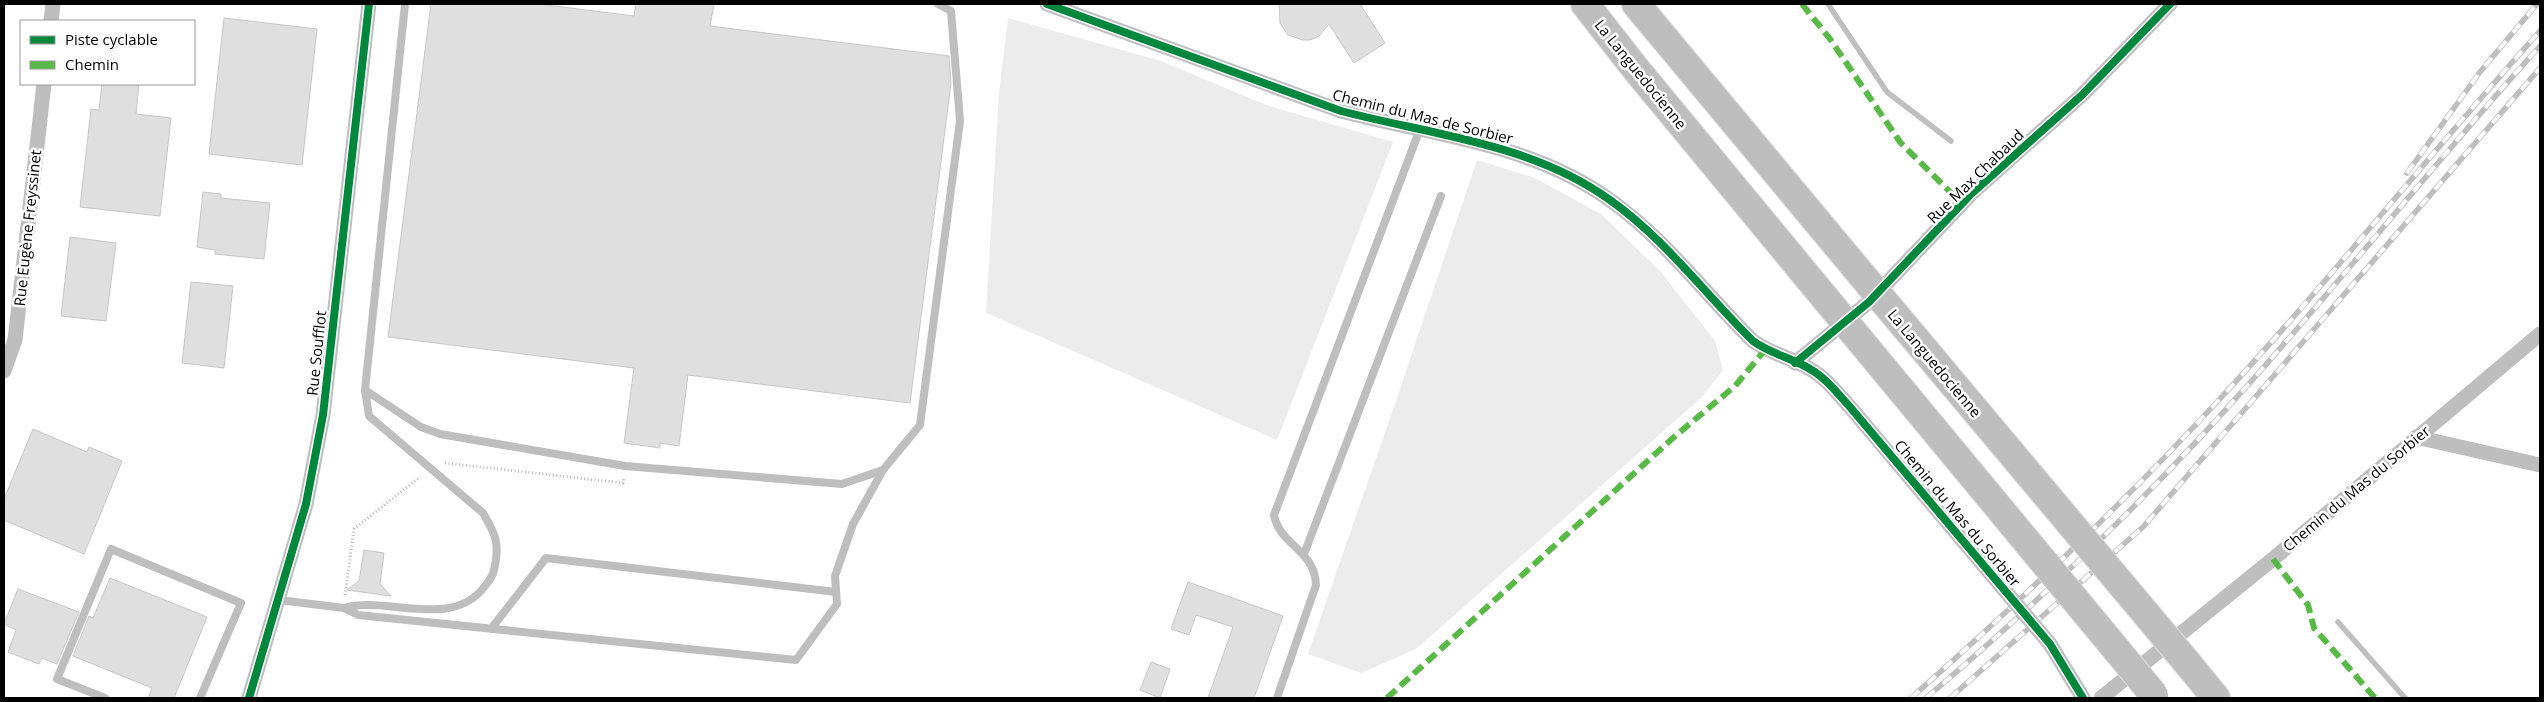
<svg xmlns="http://www.w3.org/2000/svg" width="2544" height="702" font-family="'Open Sans',sans-serif">
	<style>
		.green { fill: #ececec }
		.lines { fill: none; stroke-linecap: round; stroke-linejoin: round }
		.stream { stroke: #bfbfbf; stroke-width: 5.5 }
		.building { fill: #dfdfdf; stroke: #c7c7c7 }
		.motorway-casing { stroke: #dbdbdb; stroke-width: 30 }
		.path { stroke: #b9b9b9; stroke-width: 3; stroke-dasharray: 1 2.5; stroke-linecap: butt }
		.service { stroke: #bebebe; stroke-width: 8 }
		.minor { stroke: #bebebe; stroke-width: 15 }
		.motorway { stroke: #bebebe; stroke-width: 28 }
		.rail-casing { stroke: #bebebe; stroke-width: 5.5 }
		.rail { stroke: #fff; stroke-width: 4; stroke-dasharray: 11; stroke-linecap: butt }
		.motorway-bridge-casing { stroke: #dbdbdb; stroke-width: 30; stroke-linecap: butt }
		.minor-bridge { stroke: #bebebe; stroke-width: 15 }
		.motorway-bridge { stroke: #bebebe; stroke-width: 28 }
		.quiet { stroke: #58b947; stroke-width: 6; stroke-dasharray: 12 6; stroke-linecap: butt }
		.cycleway-casing { stroke: #fff; stroke-width: 11 }
		.cycleway { stroke: #00873e; stroke-width: 8 }
		.labels { text-anchor: middle; dominant-baseline: central; stroke-width: 5; stroke-linejoin: round; paint-order: stroke }
		.street-label { font-size: 15px; fill: #000; stroke: #fff }
	</style>
	<rect width="100%" height="100%" fill="#fff"/>
	<path class="green" d="M1008,18L1161,61L1266,105L1393,142L1277,440L986,313L999,93Z
		M1477,160L1535,178L1601,214L1660,271L1715,341L1723,370L1701,398L1416,649L1361,673L1308,654L1396,401Z"/>
	<g class="lines">
		<path class="stream" d="M1828,4L1887,92L1951,141
			M2338,622L2405,698"/>
	</g>
	<path class="building" d="M431,4H539L634,16L636,4H714L710,26L949,56L951,83L910,403L688,375L679,446L660,443V448L624,443L634,368L388,337Z
		M1279,4H1360L1385,43L1354,63L1329,24L1319,36L1310,40H1303L1288,35L1280,23Z
		M224,18L317,29L302,165L209,154Z
		M102,84H139L136,114L171,118L160,216L80,207L91,109L99,110Z
		M203,192L221,194V198L270,203L264,259L215,254V250L197,247Z
		M70,237L116,243L106,321L61,316Z
		M191,282L233,286L224,368L182,363Z
		M33,429L87,452L89,447L122,461L84,554L4,520V499Z
		M364,550L384,553L380,584L391,596L347,590L359,581Z
		M110,578L207,617L174,698H148L152,688L73,656L89,616L93,618Z
		M1188,582L1283,616L1254,698H1208L1233,627L1196,615L1189,635L1171,629Z
		M18,589L79,612L57,664L42,658L39,664L8,652L16,630L4,624Z
		M1151,662L1170,669L1160,698L1140,690Z"/>
	<g class="lines">
		<g class="motorway-casing">
			<path id="motorway" d="M1585,4L1635,68L1825,298
				M1636,4L1855,267
				M2189,665L2216,698"/>
		</g>
		<path class="path" d="M445,463L623,483L624,478
			M345,595L354,529L420,477"/>
		<path class="service" d="M365,390L421,427L440,434L625,466L842,484L883,470
			M1304,554L1441,196
			M279,600L344,608L358,615L796,660L837,604L835,576L853,524L883,470L920,425L960,121L951,11L938,4
			M344,608C386,595 452,631 485,586C489,581 493,576 494,570C500,544 496,535 483,513L369,416L365,390L405,4
			M491,629L546,558L836,592
			M105,698L57,679L111,549L241,603L200,698
			M1277,698L1316,585C1315,550 1280,546 1274,515L1420,129"/>
		<path class="minor" d="M1047,4L1341,111C1432,135 1531,143 1610,200C1665,239 1705,294 1753,341C1771,354 1792,358 1810,369C1826,378 1838,394 1850,407
			M51,21L53,4
			M1795,363L1869,302L1971,194L2082,95L2170,4
			M4,371L15,340L44,84
			M2416,437L2540,465
			M2050,644L2083,698
			M249,698L306,504L323,415L369,4
			M2101,698L2273,559L2540,334"/>
		<use href="#motorway" class="motorway"/>
		<g class="rail-casing">
			<path id="rail" d="M2407,173L2480,72L2537,4
				M1911,698C2017,604 2120,507 2216,403C2328,283 2430,153 2540,31
				M1926,698C2020,618 2110,534 2194,444C2314,316 2422,176 2540,46
				M1950,698L2143,527L2540,68"/>
		</g>
		<use href="#rail" class="rail"/>
		<g class="motorway-bridge-casing">
			<path id="motorway-bridge" d="M1855,267L2189,665
				M1825,298L2154,695"/>
		</g>
		<path class="minor-bridge" d="M1850,407L2050,644"/>
		<use href="#motorway-bridge" class="motorway-bridge"/>
		<path class="quiet" d="M1802,4L1830,39L1900,142L1962,204
			M2273,559L2308,605L2314,628L2375,698
			M1387,698L1674,437L1735,386L1765,350"/>
		<g class="cycleway-casing">
			<path id="cycleway" d="M1047,4L1341,111C1432,135 1531,143 1610,200C1665,239 1705,294 1753,341C1771,354 1792,358 1810,369C1826,378 1838,394 1850,407L2050,644L2083,698
				M1795,363L1869,302L1971,194L2082,95L2170,4
				M249,698L306,504L323,415L369,4"/>
		</g>
		<use href="#cycleway" class="cycleway"/>
	</g>
	<g class="labels">
		<g class="street-label">
			<text transform="translate(1641 74) rotate(51)">La Languedocienne</text>
			<text transform="translate(1423 116) rotate(14)">Chemin du Mas de Sorbier</text>
			<text transform="translate(1975 176) rotate(-44)">Rue Max Chabaud</text>
			<text transform="translate(27 228) rotate(-84)">Rue Eugène Freyssinet</text>
			<text transform="translate(316 353) rotate(-84)">Rue Soufflot</text>
			<text transform="translate(1935 363) rotate(50)">La Languedocienne</text>
			<text transform="translate(2356 488) rotate(-40)">Chemin du Mas du Sorbier</text>
			<text transform="translate(1958 513) rotate(50)">Chemin du Mas du Sorbier</text>
		</g>
	</g>
	<rect width="2544" height="702" fill="none" stroke="#000000" stroke-width="10"/>
	<rect x="20" y="20" width="175" height="65" fill="#ffffff" stroke="#999999"/>
	<rect x="30" y="36" width="25" height="8" fill="#00873e" stroke="#999999"/>
	<text x="65" y="45" font-size="15" fill="#000000">Piste cyclable</text>
	<rect x="30" y="61" width="25" height="8" fill="#58b947" stroke="#999999"/>
	<text x="65" y="70" font-size="15" fill="#000000">Chemin</text>
</svg>
